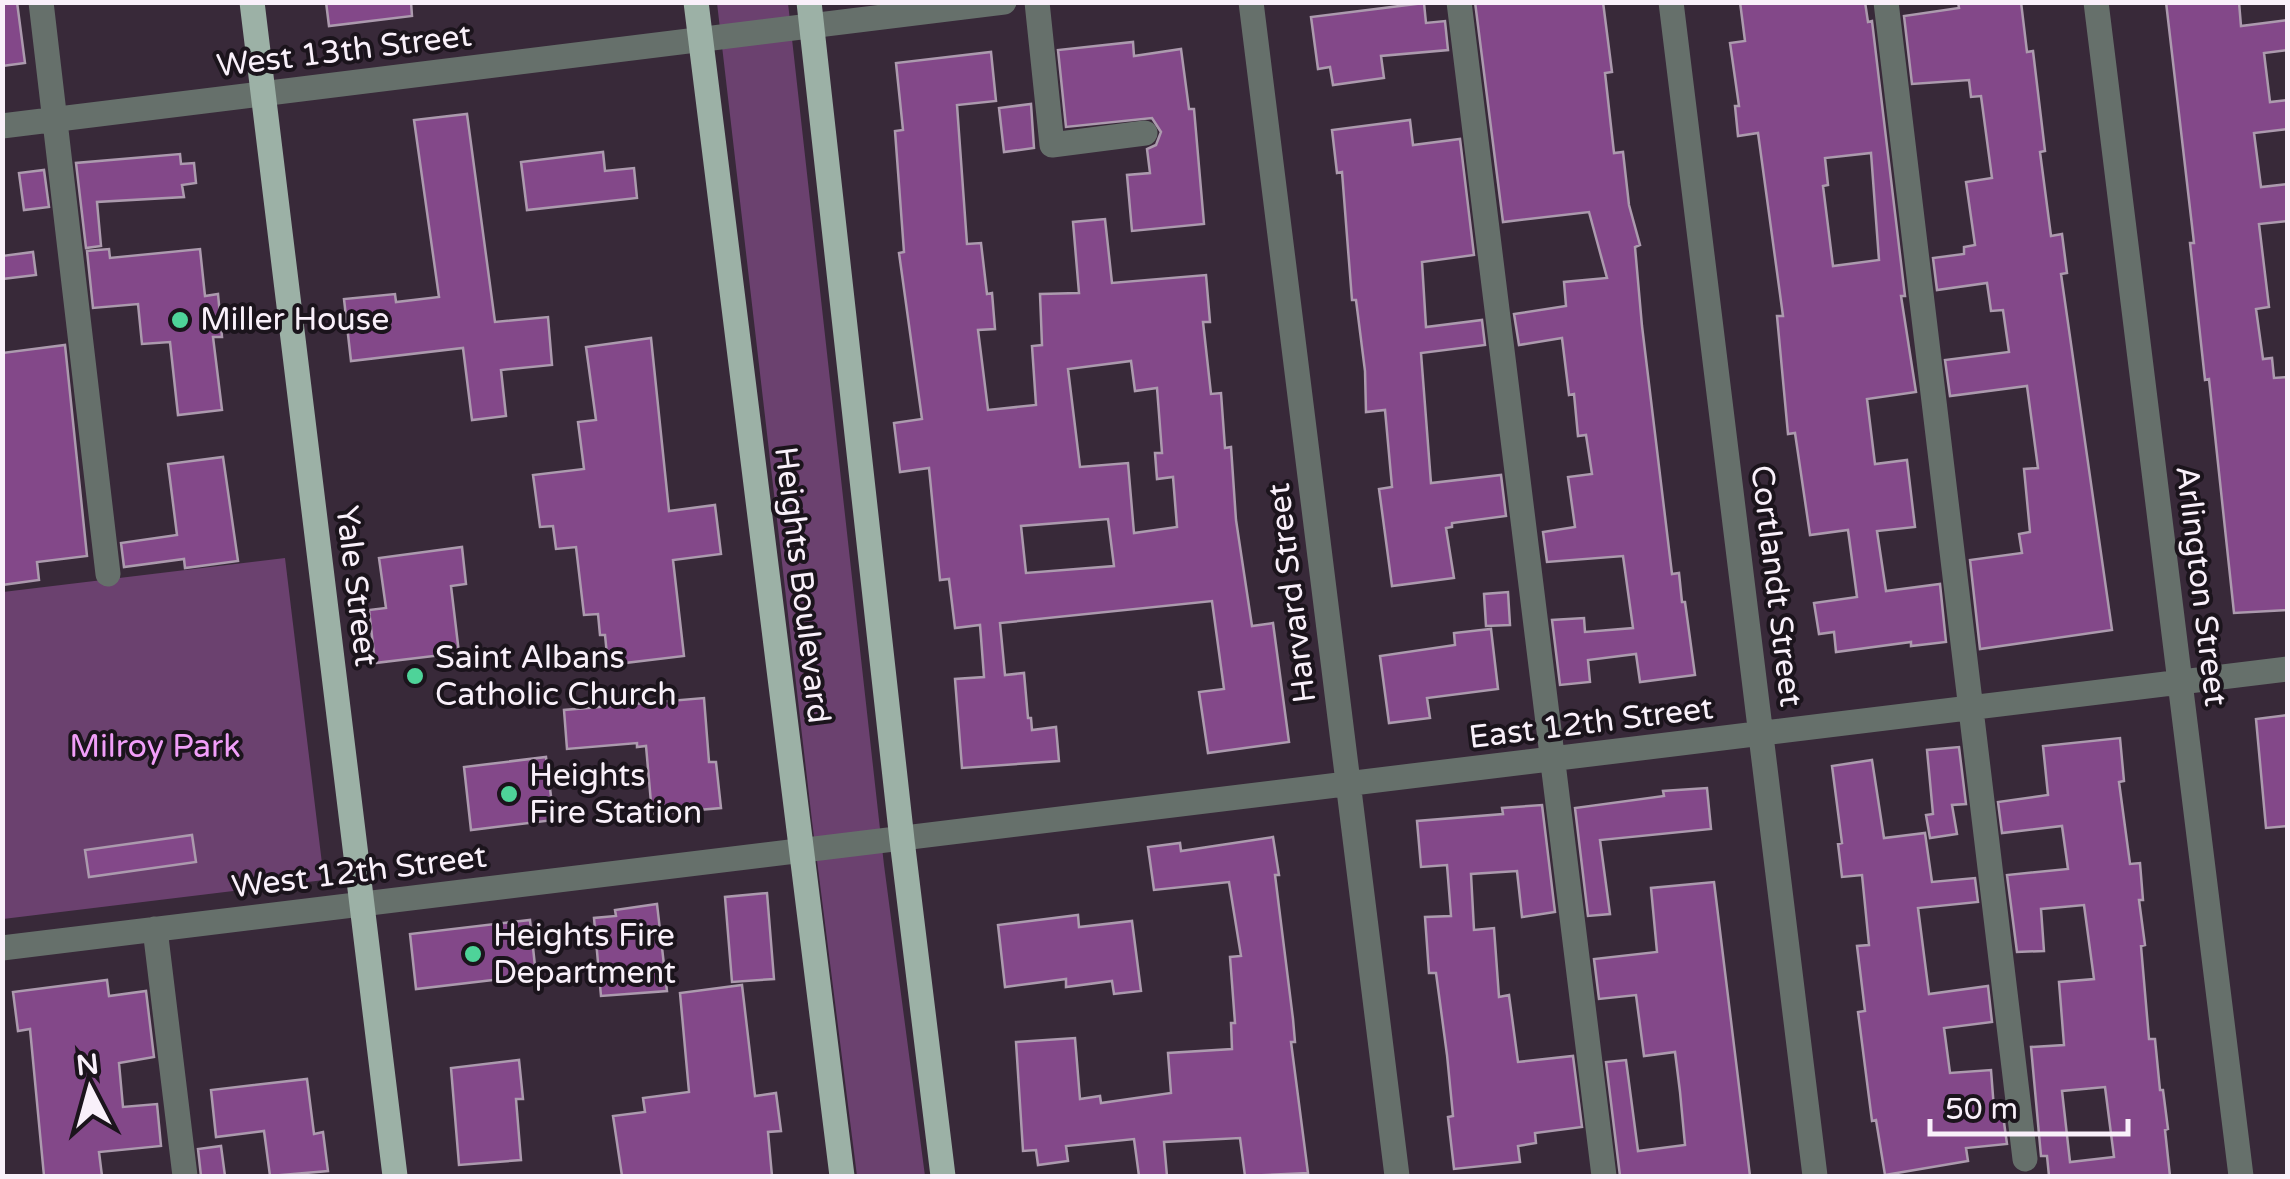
<svg xmlns="http://www.w3.org/2000/svg" width="2290" height="1179" font-family="'Varela Round',sans-serif">
	<style>
		.green { fill: #6b416f }
		.building { fill: #834889; stroke: #ac9aae; stroke-width: 2.5; fill-rule: evenodd }
		.lines { fill: none; stroke-linecap: round; stroke-linejoin: round }
		.minor { stroke: #66706b; stroke-width: 25 }
		.major { stroke: #9cb1a6; stroke-width: 25 }
		.poi-dot { fill: #4ed399; stroke: #1b141c; stroke-width: 4 }
		.labels { text-anchor: middle; dominant-baseline: central; stroke-width: 8; stroke-linejoin: round; paint-order: stroke }
		.street-label { font-size: 32px; fill: #f9f0fa; stroke: #1b141c }
		.poi-label { font-size: 32px; fill: #f9f0fa; stroke: #1b141c; text-anchor: start }
		.park-label { font-size: 32px; fill: #f19ef9; stroke: #1b141c }
	</style>
	<rect width="100%" height="100%" fill="#382939"/>
	<path class="green" d="M717,3H788L884,865L925,1176H857L812,821Z
		M285,558L324,880L3,919V592Z"/>
	<path class="building" d="M2,2H17L25,63L2,66Z
		M326,2H411L412,16L329,26Z
		M1475,2H1603L1612,72L1605,73L1614,153L1623,152L1629,205L1640,245L1635,247L1642,326L1672,574L1679,573L1682,602H1685L1695,675L1640,682L1636,654L1588,660L1590,682L1560,685L1552,620L1584,618L1585,632L1633,628L1623,556L1547,562L1543,532L1575,527L1568,477L1592,474L1586,435L1578,436L1574,394L1569,395L1562,338L1519,345L1514,314L1566,306L1564,282L1607,278L1589,212L1503,222Z
		M1740,2H1865L1868,22L1872,21L1905,296H1901L1916,392L1867,399L1875,464L1907,460L1915,527L1877,531L1886,591L1940,584L1946,642L1911,646V642L1836,652L1834,632L1819,634L1814,603L1857,597L1848,530L1810,535L1795,433L1788,434L1777,316H1783L1758,133L1738,136L1735,106H1739L1730,43L1745,41ZM1871,153L1879,260L1833,266L1823,186L1828,185L1825,158Z
		M1958,2H2021L2027,52L2033,51L2045,151L2040,152L2051,236L2062,234L2067,273L2061,274L2112,630L1980,649L1970,560L2022,553L2019,534L2030,532L2024,469L2038,468L2027,386L1950,396L1945,360L2009,352L2003,310L1991,311L1987,283L1937,290L1933,258L1964,254V247L1975,245L1966,182L1992,178L1981,96L1971,97L1969,80L1912,84L1904,16L1959,8Z
		M2166,2H2239L2241,26L2288,20V50L2264,53L2270,102L2288,100V129L2254,133L2261,187L2288,184V221L2259,224L2269,307L2256,309L2263,359L2272,358L2274,378L2288,377V610L2234,613L2209,379L2205,380L2190,243H2194Z
		M1424,3L1426,23L1445,21L1448,50L1381,56L1384,78L1333,85L1330,67L1318,69L1311,17Z
		M1133,42L1134,56L1181,49L1189,109H1194L1204,224L1132,231L1127,175L1150,173L1147,149L1156,145L1161,132L1152,118L1066,127L1058,50Z
		M991,52L996,101L957,105L967,244L981,243L987,294L992,293L995,329L978,330L988,410L1036,405L1032,346L1042,345L1040,294L1079,293L1073,222L1105,219L1112,283L1206,275L1210,322H1203L1211,394L1221,393L1225,448L1231,447L1236,520L1252,626L1273,623L1289,742L1208,753L1199,692L1224,689L1212,601L1000,623L1005,675L1024,673L1028,718H1031L1032,730L1056,727L1059,761L962,768L955,679L984,677L980,625L955,628L949,579L940,580L929,468L900,472L894,423L922,419L899,253L904,252L895,131L903,130L896,63ZM1131,361L1135,391L1157,388L1162,453H1155L1157,479L1173,477L1177,527L1134,533L1128,463L1080,467L1068,369ZM1108,519L1114,566L1026,573L1021,526Z
		M1031,104L1034,148L1004,152L999,108Z
		M467,114L495,322L548,317L552,365L501,370L506,416L472,420L463,348L351,361L344,299L395,294L396,302L439,297L414,120Z
		M1410,120L1413,145L1460,139L1474,255L1422,262L1426,327L1482,320L1485,345L1421,353L1431,483L1501,475L1506,516L1452,523V527L1446,528L1454,578L1392,586L1379,489L1392,487L1385,410L1366,412L1365,371L1356,300H1352L1342,172L1337,173L1332,130Z
		M603,152L605,171L634,168L637,198L527,210L521,162Z
		M180,154L181,164L194,163L196,183L182,185L184,197L97,202L101,246L86,248L76,163Z
		M44,170L49,207L24,210L19,173Z
		M109,249L110,258L200,249L205,296L218,294L222,337H213L222,410L178,415L170,342L142,344L138,304L93,308L87,251Z
		M33,252L36,275L2,279V256Z
		M651,338L669,511L715,505L721,554L673,560L684,656L608,665L605,635H600L598,614L584,615L576,547L556,549L553,526L540,527L533,475L584,469L578,422L596,420L586,347Z
		M65,345L87,556L37,562L39,580L2,585V353Z
		M223,457L238,561L185,568L184,559L124,567L121,543L177,535L168,464Z
		M462,547L466,584L451,586L459,653L375,663L369,610L386,608L379,558Z
		M1508,592L1510,625L1486,626L1484,594Z
		M1491,629L1498,689L1427,698L1430,718L1389,723L1380,656L1455,645L1454,633Z
		M704,698L709,762H716L721,808L652,814L646,746L637,747V743L567,749L564,710Z
		M2288,715V826L2266,828L2256,719Z
		M2120,738L2124,781L2119,782L2130,864L2140,863L2143,900H2139L2145,945L2141,946L2149,1039H2155L2160,1090H2163L2168,1129L2165,1130L2170,1176H2049L2047,1156H2041L2031,1047L2064,1045L2059,982L2094,979L2084,905L2041,909L2044,951L2017,952L2007,875L2068,869L2062,826L2002,833L1998,802L2048,795L2043,746ZM2105,1087L2114,1157L2070,1162L2062,1091Z
		M1959,747L1966,804L1952,805L1957,834L1930,838L1926,815L1933,814L1927,750Z
		M546,757L554,820L471,830L464,767Z
		M1872,760L1884,838L1925,833L1932,882L1975,878L1978,902L1918,908L1929,994L1988,986L1992,1022L1944,1028L1950,1073L1991,1070L1994,1109L2002,1108L2007,1144L1966,1148L1968,1161L1885,1175L1876,1120L1872,1121L1858,1012L1865,1011L1857,946L1869,945L1862,875L1842,877L1838,844L1842,843L1832,766Z
		M1707,788L1711,829L1600,840L1610,914L1588,916L1575,808L1664,796L1663,791Z
		M1542,805L1555,912L1522,917L1517,871L1471,874L1474,930L1494,928L1499,997L1509,995L1518,1062L1573,1056L1582,1127L1535,1133L1536,1143L1518,1146L1520,1162L1454,1169L1448,1117L1453,1116L1447,1055L1436,973H1429L1425,917L1451,916L1447,865L1421,867L1417,821L1503,814L1502,808Z
		M192,835L196,862L89,877L85,850Z
		M1273,837L1279,875H1275L1293,1019L1295,1042H1291L1308,1173L1245,1176L1240,1138L1164,1142L1167,1176H1139L1134,1139L1066,1146L1068,1161L1038,1165L1036,1150L1023,1151L1016,1042L1075,1038L1080,1099L1100,1096L1101,1103L1171,1093L1168,1053L1232,1049L1231,1023H1235L1230,957L1241,956L1229,882L1154,890L1148,847L1180,843L1181,851Z
		M1714,882L1750,1176H1620L1606,1062L1626,1060L1638,1151L1685,1145L1680,1092L1675,1052L1644,1056L1636,995L1599,999L1594,959L1657,952L1651,888Z
		M767,893L774,979L732,982L725,897Z
		M657,904L667,991L601,996L594,918L616,916L615,910Z
		M1078,915L1079,927L1132,921L1141,991L1114,994L1112,981L1066,987V979L1005,987L998,925Z
		M530,920L536,975L416,989L410,934Z
		M107,980L109,996L146,991L154,1057L119,1063L123,1107L157,1104L161,1146L99,1152L102,1176H44L30,1029L18,1031L13,992Z
		M742,985L755,1096L776,1093L781,1131L768,1132L772,1176H622L613,1116L645,1112L643,1098L689,1092L680,993Z
		M519,1060L523,1099H516L521,1160L459,1165L451,1068Z
		M307,1079L314,1134L323,1132L328,1171L270,1176L264,1131L216,1137L211,1090Z
		M221,1146L225,1176H201L198,1149Z"/>
	<g class="lines">
		<path class="minor" d="M41,2L108,574
			M1037,2L1052,145L1145,133
			M1251,2L1397,1176
			M1459,2L1604,1176
			M1671,2L1815,1176
			M1886,2L2025,1159
			M2096,2L2241,1176
			M2,126L1004,2
			M155,929L185,1176
			M2,948L2288,669"/>
		<path class="major" d="M252,2L395,1176
			M696,2L842,1176
			M809,2L902,840L943,1176"/>
	</g>
	<g class="poi-dot">
		<circle cx="180" cy="320" r="10"/>
		<circle cx="415" cy="676" r="10"/>
		<circle cx="509" cy="794" r="10"/>
		<circle cx="473" cy="954" r="10"/>
	</g>
	<g class="labels">
		<g class="street-label">
			<text transform="translate(344 51) rotate(-7)">West 13th Street</text>
			<text transform="translate(802 585) rotate(83)">Heights Boulevard</text>
			<text transform="translate(356 586) rotate(83)">Yale Street</text>
			<text transform="translate(1776 586) rotate(83)">Cortlandt Street</text>
			<text transform="translate(2201 586) rotate(83)">Arlington Street</text>
			<text transform="translate(1292 593) rotate(-97)">Harvard Street</text>
			<text transform="translate(1591 723) rotate(-7)">East 12th Street</text>
			<text transform="translate(359 872) rotate(-7)">West 12th Street</text>
		</g>
		<g class="poi-label">
			<text x="200" y="320">Miller House</text>
			<text x="435" y="658">Saint Albans<tspan x="435" dy="37">Catholic Church</tspan></text>
			<text x="529" y="776">Heights<tspan x="529" dy="37">Fire Station</tspan></text>
			<text x="493" y="936">Heights Fire<tspan x="493" dy="37">Department</tspan></text>
		</g>
		<g class="park-label">
			<text x="155" y="747">Milroy Park</text>
		</g>
	</g>
	<rect width="2290" height="1179" fill="none" stroke="#f9f0fa" stroke-width="10"/>
	<g transform="translate(90 1089) rotate(354)" stroke="#1b141c" stroke-width="8" paint-order="stroke">
	<path d="M0-8L18 38L0 25L-18 38Z" fill="#f9f0fa"/>
	<text y="-15" font-size="28" font-weight="bold" text-anchor="middle" fill="#f9f0fa">N</text>
	</g>
	<path d="M1930 1119v15h198v-15" fill="none" stroke="#f9f0fa" stroke-width="5"/>
	<text x="1945" y="1119" font-size="30" fill="#f9f0fa" stroke="#1b141c" stroke-width="8" paint-order="stroke">50 m</text>
</svg>
